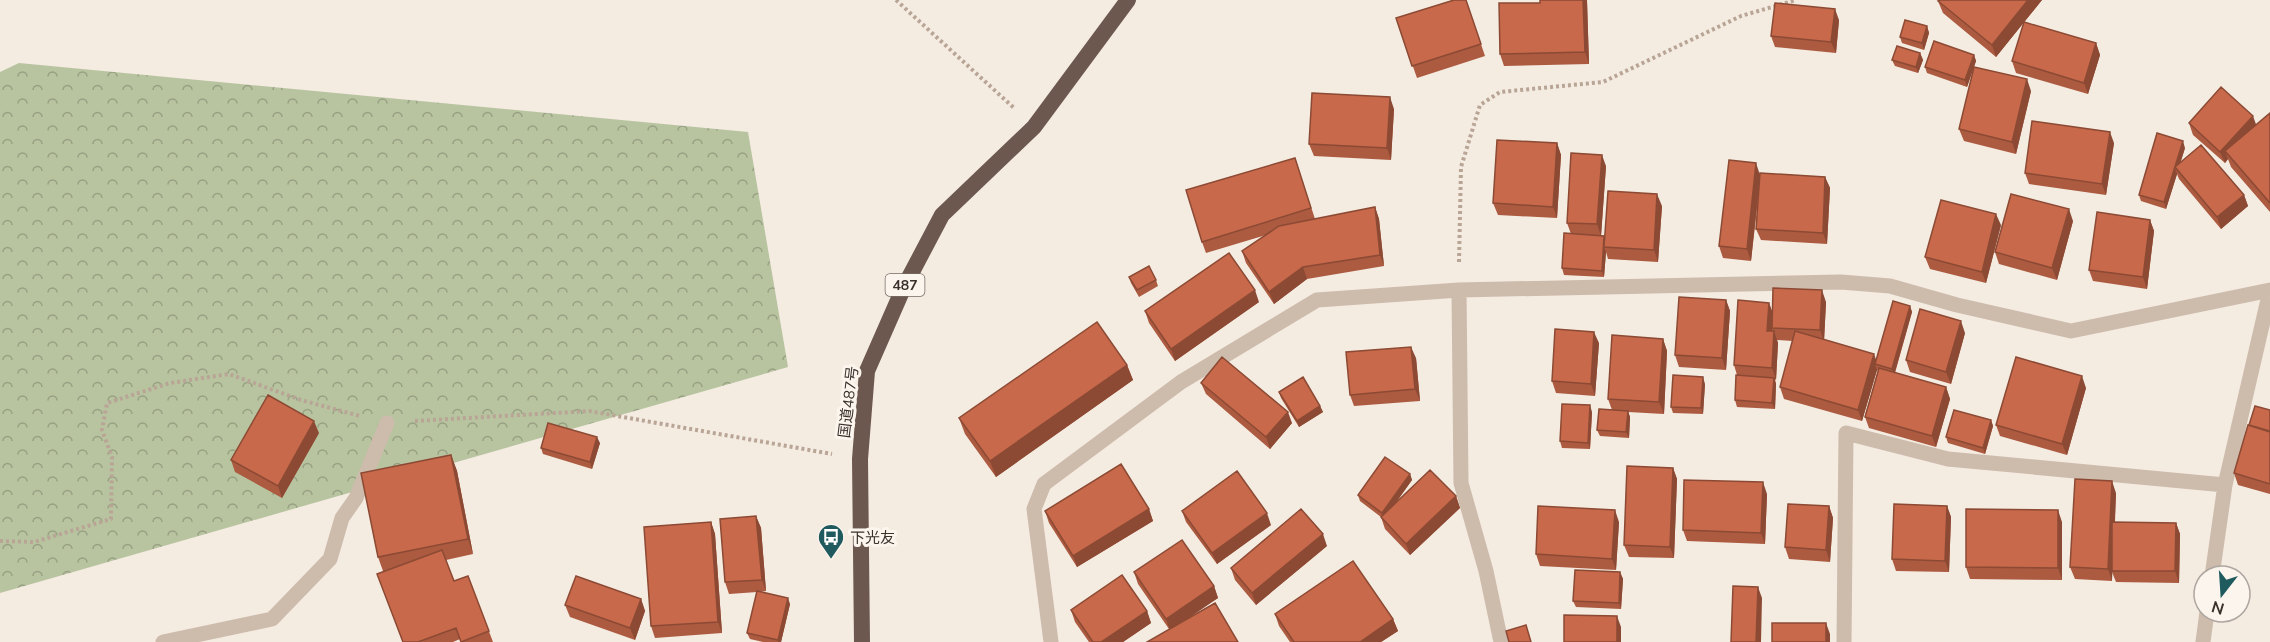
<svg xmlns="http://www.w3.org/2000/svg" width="2270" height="642" font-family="Mulish,'Noto Sans JP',sans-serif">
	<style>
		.forest { fill: url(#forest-crowns) }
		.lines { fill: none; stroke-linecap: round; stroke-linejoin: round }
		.path { stroke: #b9a596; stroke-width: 4; stroke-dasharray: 3 3; stroke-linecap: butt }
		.minor { stroke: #cdbbac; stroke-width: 15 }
		.trunk { stroke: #6c584f; stroke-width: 16 }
		.wall { fill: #ac5a40 }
		.shaded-wall { fill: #8c4a34 }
		.building { fill: #c8694b; stroke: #8c4a34; stroke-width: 1.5 }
		.labels { text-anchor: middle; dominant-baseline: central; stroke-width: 6; stroke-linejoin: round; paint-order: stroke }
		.shield { fill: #fbf5ee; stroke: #756b66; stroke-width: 1.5 }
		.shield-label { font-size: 14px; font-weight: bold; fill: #3b302b }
		.street-label { font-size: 15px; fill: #3b302b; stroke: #fbf5ee }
		.poi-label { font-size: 15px; fill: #3b302b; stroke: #fbf5ee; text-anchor: start }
	</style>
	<defs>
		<pattern id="forest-crowns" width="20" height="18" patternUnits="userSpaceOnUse" patternTransform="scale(1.5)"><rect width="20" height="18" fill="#b8c4a0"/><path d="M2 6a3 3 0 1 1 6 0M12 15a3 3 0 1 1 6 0" fill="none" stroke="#97a083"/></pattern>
	</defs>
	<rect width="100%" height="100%" fill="#f4ebe1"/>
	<path class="forest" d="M19,63L748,132L788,367L0,593V72Z"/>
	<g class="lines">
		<path class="path" d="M896,0L1014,108
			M1459,262L1461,167L1480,105L1500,92L1603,82L1741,16L1796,0
			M415,421L589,411L832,454
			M0,541L34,542L111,519L112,457L102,430L107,403L170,383L229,374L301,400L360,416"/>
		<path class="minor" d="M1459,290L1461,483L1486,571L1501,642
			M2212,576L2225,485L2270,291
			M163,642L272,619L330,559L342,518L356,498L387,423
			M1051,642L1034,509L1044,484L1181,382L1317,300L1459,290L1841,282L1890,286L1957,305L2071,331L2270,290
			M1844,642L1846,433L1948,459L2225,485
			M2203,642L2207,612"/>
		<path class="trunk" d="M862,642L860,459L867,371L903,289L942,215L1034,127L1128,0"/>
	</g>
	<path class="wall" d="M1466,0L1485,56L1417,78L1396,18Z
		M1540,0H1587L1589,64L1504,66L1500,54L1540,3Z
		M1940,0H2042L2024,22L2096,43L2100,55L2088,94L2016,73L2012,61L2024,22L1996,57L1943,13L1938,1Z
		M1839,20L1836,53L1775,47L1771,36Z
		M1927,26L1929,33L1924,50L1902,43L1900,37Z
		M1920,53L1923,60L1918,73L1895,66L1892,60Z
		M1974,55L1976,61L1967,87L1927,73L1925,67Z
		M2031,91L2016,154L1964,141L1959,129Z
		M1394,109L1391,160L1314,156L1309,144Z
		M2270,113V212L2231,167L2228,159L2225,163L2193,135L2189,123L2256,125Z
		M1557,143L1561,155L1557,218L1498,215L1493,203Z
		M2114,143L2106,195L2029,184L2025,173Z
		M2185,148L2180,163L2244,195L2248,206L2221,229L2179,179L2177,174L2166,209L2141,201L2139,195Z
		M1295,158L1315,219L1375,207L1379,219L1384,266L1307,279L1274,304L1246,263L1242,251L1266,235L1206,253L1202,242Z
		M1606,166L1601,236H1604L1662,206L1658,262L1608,259L1606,252L1604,277L1564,275L1562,268L1571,234L1567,223Z
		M1760,173L1825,177L1830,188L1827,244L1761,240L1756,229L1759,191L1751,261L1723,258L1719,246Z
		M2150,220L2154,231L2147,289L2093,281L2089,270Z
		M2073,221L2057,280L1999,264L1995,252Z
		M2001,225L1986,283L1930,269L1925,257Z
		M1129,277L1156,280L1158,286L1139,297L1131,283Z
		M1726,300L1730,311L1726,370L1679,367L1675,355Z
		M1259,302L1175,361L1149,323L1145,311Z
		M1826,302L1824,340L1876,360L1910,306L1912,312L1895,373L1946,387L1950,399L1936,447L1869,428L1865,417L1879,371L1877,370L1862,421L1784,399L1780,387L1793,341L1777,340L1778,343L1776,380L1775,379L1776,384L1775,409L1737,407L1735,400L1737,375L1734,365L1769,303L1772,311Z
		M1965,333L1951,384L1910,372L1906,360Z
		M1663,339L1667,351L1664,414L1628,412L1630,417L1629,438L1600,436L1597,430L1612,410L1608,399Z
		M1599,343L1595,396L1556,393L1552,381Z
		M1416,358L1420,401L1354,406L1350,395Z
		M1127,365L1133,380L996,477L965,434L959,418Z
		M1201,383L1292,423L1270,449L1206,394Z
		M1705,384L1703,414L1673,413L1671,407Z
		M2086,388L2067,455L2000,436L1996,425Z
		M1279,392L1320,406L1323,412L1299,427L1281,398Z
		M2270,410V494L2238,485L2234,473L2250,426Z
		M1592,412L1590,449L1562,448L1560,441Z
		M1991,420L1993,426L1985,454L1948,443L1946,437Z
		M319,433L282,498L235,472L231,460Z
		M600,443L592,469L543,454L541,448Z
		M451,455L457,471L473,554L446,560L454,581L468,576L493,642H461L460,639L453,642H403L383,571L378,557Z
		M1673,468L1677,479L1674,558L1629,557L1624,545Z
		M1410,474L1412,480L1395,504L1456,496L1460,508L1410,555L1385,529L1381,517L1360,501L1358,495Z
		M2116,493L2115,522L2176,523L2180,534L2179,583L2116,582L2112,572V581L2075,579L2070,567Z
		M1767,494L1765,544L1687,541L1683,530Z
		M1829,506L1833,518L1830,562L1789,559L1785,547Z
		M1947,506L1951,517L1949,572L1896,571L1892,559Z
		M1149,509L1153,521L1077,567L1049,523L1045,511Z
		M1182,511L1271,525L1217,564L1186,522Z
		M756,516L761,528L766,591L759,592L790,604L781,642H763L750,639L747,633L757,592L729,594L725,582Z
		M711,522L715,534L722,633L655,638L651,626Z
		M1619,522L1616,570L1540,566L1536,554Z
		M2062,522V580L1970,579L1966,567Z
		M1327,546L1256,605L1235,580L1231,568Z
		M1134,572L1214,586L1218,598L1169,629L1138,584Z
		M1620,572L1623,579L1621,609L1576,607L1573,601Z
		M641,599L645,611L635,640L570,617L565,605Z
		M1071,610L1147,611L1151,623L1123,642H1089L1075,622Z
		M1275,614L1393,619L1398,631L1381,642H1290L1279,626Z"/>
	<path class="shaded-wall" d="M1583,0H1587V1L1589,64L1585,52Z
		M2028,0H2042L1996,57L1992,45Z
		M1835,9L1839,20L1836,53L1831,42Z
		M1927,26L1929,33L1924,50L1922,43Z
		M2096,43L2100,55L2088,94L2084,83Z
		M1920,53L1923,60L1918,73L1916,67Z
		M1974,55L1976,61L1967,87L1965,80Z
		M2027,79L2031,91L2016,154L2012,142Z
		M1390,97L1394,109L1391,160L1387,148Z
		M2253,116L2257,127L2225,151L2228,159L2225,163L2220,152Z
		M2110,132L2114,143L2106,195L2102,184Z
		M2183,141L2185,148L2178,171L2175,168Z
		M1557,143L1561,155L1557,218L1553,207Z
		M1602,155L1606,166L1601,236L1597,224Z
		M1756,163L1760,175L1751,261L1747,249Z
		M2175,168L2177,174L2166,209L2164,202Z
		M1825,177L1830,188L1827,244L1823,233Z
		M1657,194L1662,206L1658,262L1654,250Z
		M2244,195L2248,206L2221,229L2217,217Z
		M1375,207L1379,219L1384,266L1380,255Z
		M2069,209L2073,221L2057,280L2052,268Z
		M1996,214L2001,225L1986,283L1982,272Z
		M2150,220L2154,231L2147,289L2143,277Z
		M1604,236V247L1606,252L1604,277L1602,271Z
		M1303,267L1307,279L1274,304L1269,292Z
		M1255,290L1259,302L1175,361L1171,349Z
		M1822,290L1826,302L1824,342L1820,330Z
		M1726,300L1730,311L1726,370L1722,358Z
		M1769,303L1773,314L1771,343L1767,331Z
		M1910,306L1912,312L1894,375L1892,369Z
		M1961,321L1965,333L1951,384L1946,372Z
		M1774,331L1778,343L1776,380L1772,368Z
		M1594,332L1599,343L1595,396L1591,384Z
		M1663,339L1667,351L1664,414L1659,402Z
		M1411,347L1416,358L1420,401L1415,389Z
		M1874,354L1878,365L1875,364L1877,370L1862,421L1858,410Z
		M1127,365L1133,380L996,477L990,461Z
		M2082,376L2086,388L2067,455L2062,444Z
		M1703,377L1705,384L1703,414L1701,408Z
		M1774,378L1776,384L1775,409L1772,403Z
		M1946,387L1950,399L1936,447L1932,436Z
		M1590,405L1592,412L1590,449L1588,443Z
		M1320,406L1323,412L1299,427L1297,421Z
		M1628,411L1630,417L1629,438L1626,432Z
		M1288,412L1292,423L1270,449L1266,437Z
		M1991,420L1993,426L1985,454L1983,448Z
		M314,421L319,433L282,498L278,486Z
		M597,437L600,443L592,469L590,462Z
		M451,455L457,471L473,554L468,539Z
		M1673,468L1677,479L1674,558L1670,547Z
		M1410,474L1412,480L1384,519L1382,513Z
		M2112,481L2116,493L2112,581L2108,569Z
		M1763,482L1767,494L1765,544L1761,533Z
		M1456,496L1460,508L1410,555L1406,544Z
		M1829,506L1833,518L1830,562L1826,550Z
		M1947,506L1951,517L1949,572L1945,561Z
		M1149,509L1153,521L1077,567L1073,556Z
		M1615,510L1619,522L1616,570L1612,559Z
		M2058,510L2062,522V580L2058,568Z
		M1267,513L1271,525L1217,564L1212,553Z
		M756,516L761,528L766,591L762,580Z
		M711,522L715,534L722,633L718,622Z
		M2176,523L2180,534L2179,583L2175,571Z
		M1323,534L1327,546L1256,605L1252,593Z
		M1620,572L1623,579L1621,609L1619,603Z
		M1214,586L1218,598L1170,631L1166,619Z
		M1758,587L1762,598L1761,642H1756Z
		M788,598L790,604L781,642H778V640Z
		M641,599L645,611L635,640L630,628Z
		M1147,611L1151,623L1123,642H1101Z
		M1617,616L1621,627V642H1617Z
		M1393,619L1398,631L1381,642H1360Z
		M1826,623L1830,634V642H1826Z"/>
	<path class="building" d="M1454,0H1466L1481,44L1412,66L1396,18Z
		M1540,0H1583L1585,52L1500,54L1499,3H1540Z
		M1940,0H2028L1992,45L1938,1Z
		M1775,3L1835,9L1831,42L1771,36Z
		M1905,20L1927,26L1922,43L1900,37Z
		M2024,22L2096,43L2084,83L2012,61Z
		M1934,41L1974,55L1965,80L1925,67Z
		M1897,46L1920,53L1916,67L1892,60Z
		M1974,67L2027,79L2012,142L1959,129Z
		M2221,87L2253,116L2220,152L2189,123Z
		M1312,93L1390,97L1387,148L1309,144Z
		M2270,113V203L2225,151Z
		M2032,121L2110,132L2102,184L2025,173Z
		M2157,133L2183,141L2164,202L2139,195Z
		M1497,140L1557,143L1553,207L1493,203Z
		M2201,145L2244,195L2217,217L2175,167Z
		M1571,153L1602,155L1597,224L1567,223Z
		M1295,158L1311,208L1202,242L1186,190Z
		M1729,160L1756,163L1747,249L1719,246Z
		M1760,173L1825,177L1823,233L1756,229Z
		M1608,191L1657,194L1654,250L1604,247Z
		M2011,194L2069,209L2052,268L1995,252Z
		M1941,200L1996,214L1982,272L1925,257Z
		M1375,207L1380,255L1303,267L1269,292L1242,251L1279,226Z
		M2097,212L2150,220L2143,277L2089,270Z
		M1564,233L1604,236L1602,271L1562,268Z
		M1229,253L1255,290L1171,349L1145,311Z
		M1149,266L1156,280L1137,290L1129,277Z
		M1773,288L1822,290L1820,330L1772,328Z
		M1679,297L1726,300L1722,358L1675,355Z
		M1738,300L1769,303L1767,331H1774L1772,368L1734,365Z
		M1893,301L1910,306L1892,369L1875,364Z
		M1920,309L1961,321L1946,372L1906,360Z
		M1097,322L1127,365L990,461L959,418Z
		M1555,329L1594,332L1591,384L1552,381Z
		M1795,331L1874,354L1858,410L1780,387Z
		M1612,335L1663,339L1659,402L1608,399Z
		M1411,347L1415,389L1350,395L1346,352Z
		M1222,357L1288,412L1266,437L1201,383Z
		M2016,357L2082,376L2062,444L1996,425Z
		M1879,368L1946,387L1932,436L1865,417Z
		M1673,375L1703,377L1701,408L1671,407Z
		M1736,375L1774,378L1772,403L1735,400Z
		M1303,377L1320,406L1297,421L1279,392Z
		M268,395L314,421L278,486L231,460Z
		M1562,404L1590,405L1588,443L1560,441Z
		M2255,406L2270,410V431L2249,425Z
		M1599,409L1628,411L1626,432L1597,430Z
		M1954,410L1991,420L1983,448L1946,437Z
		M548,423L597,437L590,462L541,448Z
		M2248,425L2270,432V484L2234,473Z
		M451,455L468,539L378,557L361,473Z
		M1385,457L1410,474L1382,513L1358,495Z
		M1121,464L1149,509L1073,556L1045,511Z
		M1627,466L1673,468L1670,547L1624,545Z
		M1430,470L1456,496L1406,544L1381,517Z
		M1237,471L1267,513L1212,553L1182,511Z
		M2075,479L2112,481L2108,569L2070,567Z
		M1684,480L1763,482L1761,533L1683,530Z
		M1788,504L1829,506L1826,550L1785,547Z
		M1894,504L1947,506L1945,561L1892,559Z
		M1538,506L1615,510L1612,559L1536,554Z
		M1301,509L1323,534L1252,593L1231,568Z
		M1966,509L2058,510V568L1966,567Z
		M756,516L762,580L725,582L720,519Z
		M711,522L718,622L651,626L644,527Z
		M2112,522L2176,523L2175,571H2112Z
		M1182,540L1214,586L1166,619L1134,572Z
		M442,550L454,581L468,576L489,631L461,642L456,628L418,642H403L377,574Z
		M1353,561L1393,619L1360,642H1294L1275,614Z
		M1575,570L1620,572L1619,603L1573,601Z
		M1122,575L1147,611L1101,642H1093L1071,610Z
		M576,576L641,599L630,628L565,605Z
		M1733,586L1758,587L1756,642H1731Z
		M757,591L788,598L778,640L747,633Z
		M1215,603L1238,642H1147Z
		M1564,615L1617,616V642H1564Z
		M1772,623H1826V642H1772Z
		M1526,625L1531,642H1509L1506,631Z"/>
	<defs>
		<g id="bus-pin" transform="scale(1.35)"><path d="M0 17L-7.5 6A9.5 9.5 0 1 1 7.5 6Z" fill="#1f5a5e" stroke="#fbf5ee"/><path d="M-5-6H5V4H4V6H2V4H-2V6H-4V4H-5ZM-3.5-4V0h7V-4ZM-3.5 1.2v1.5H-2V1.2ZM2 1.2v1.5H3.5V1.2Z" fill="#fff"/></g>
	</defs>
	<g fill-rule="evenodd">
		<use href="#bus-pin" x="831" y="537"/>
	</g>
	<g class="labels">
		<rect class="shield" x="885.5" y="274" width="39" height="22" rx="4.5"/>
		<g class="shield-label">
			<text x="905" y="285">487</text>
		</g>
		<g class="street-label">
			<text transform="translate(848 402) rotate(-83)">国道487号</text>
		</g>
		<g class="poi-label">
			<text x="850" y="537">下光友</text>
		</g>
	</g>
	<g transform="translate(2222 594) rotate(197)"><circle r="28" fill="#fbf5ee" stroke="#aea6a0" stroke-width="1.5"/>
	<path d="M0-4.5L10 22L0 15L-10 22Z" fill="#1f5a5e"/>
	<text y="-9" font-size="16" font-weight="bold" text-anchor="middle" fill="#3b302b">N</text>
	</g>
</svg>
